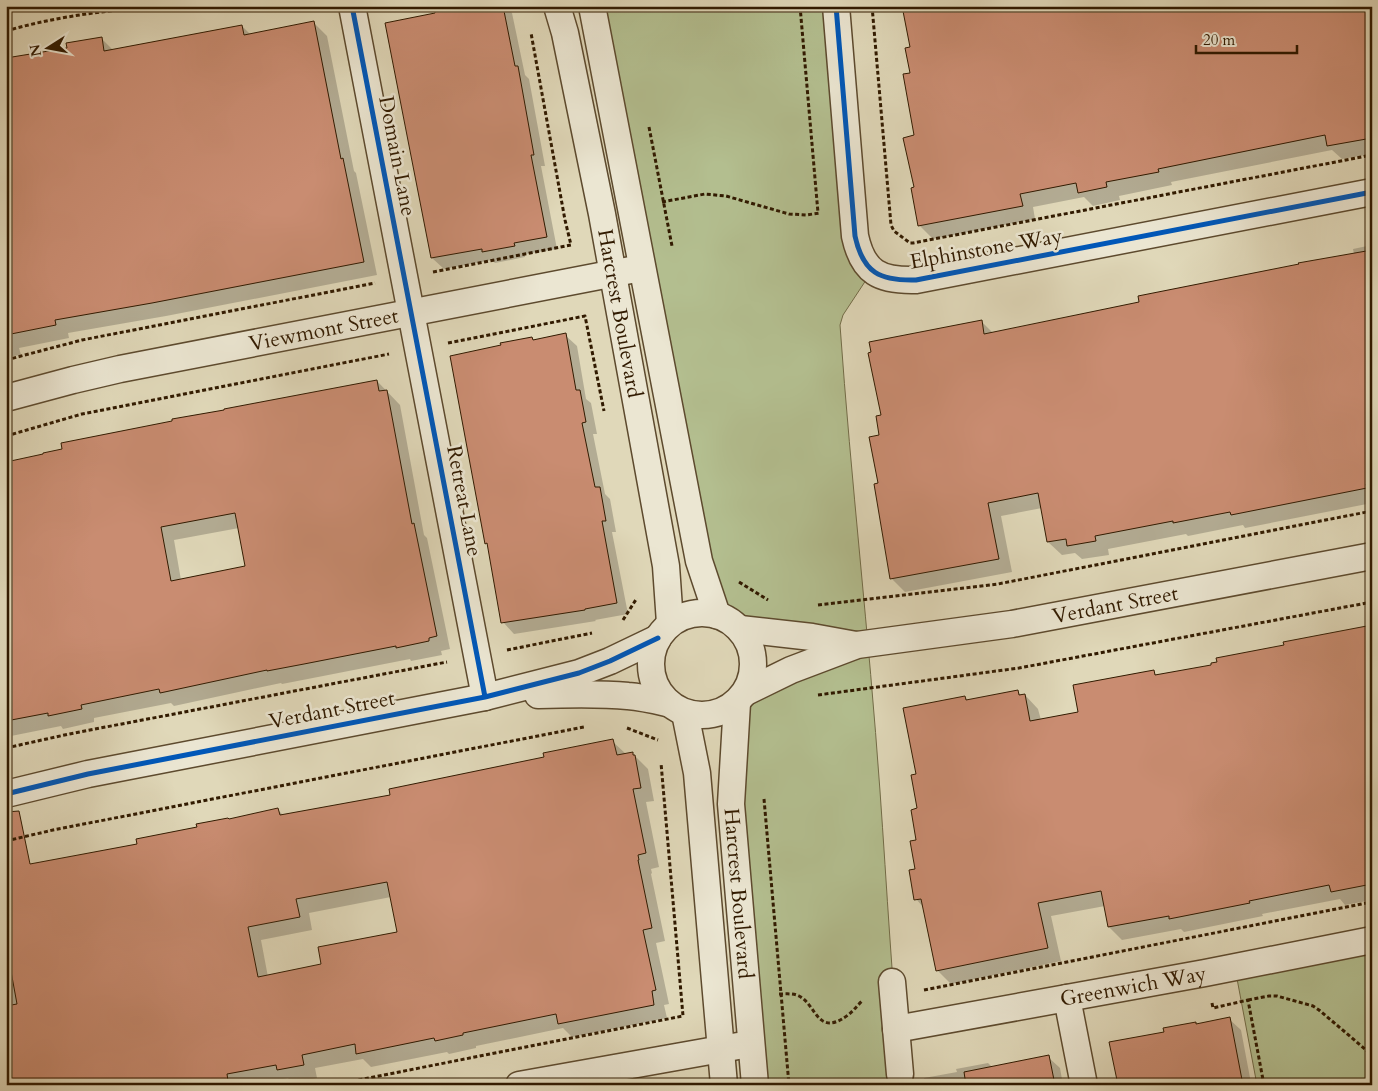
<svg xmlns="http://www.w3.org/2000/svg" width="1378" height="1091" font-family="Cardo,serif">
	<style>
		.green { fill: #b3be8f; stroke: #726c48 }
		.shadow { fill: #0003; fill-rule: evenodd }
		.building { fill: #c98c71; stroke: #311a00; fill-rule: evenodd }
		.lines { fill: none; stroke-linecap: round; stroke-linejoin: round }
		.street-casing { stroke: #5d4a2e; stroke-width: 29 }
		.path { stroke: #311a00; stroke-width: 3; stroke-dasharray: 4 2.5; stroke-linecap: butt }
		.street { stroke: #ebe6d2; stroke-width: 26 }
		.cycleway-casing { stroke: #ebe6d2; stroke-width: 8 }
		.cycleway { stroke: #0057b8; stroke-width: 5 }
		.labels { text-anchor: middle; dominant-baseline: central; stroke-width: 5; stroke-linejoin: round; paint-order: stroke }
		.street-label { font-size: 21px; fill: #311a00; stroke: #ebe6d2 }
	</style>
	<rect width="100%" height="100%" fill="#e0d8b9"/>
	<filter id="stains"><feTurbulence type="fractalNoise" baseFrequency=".004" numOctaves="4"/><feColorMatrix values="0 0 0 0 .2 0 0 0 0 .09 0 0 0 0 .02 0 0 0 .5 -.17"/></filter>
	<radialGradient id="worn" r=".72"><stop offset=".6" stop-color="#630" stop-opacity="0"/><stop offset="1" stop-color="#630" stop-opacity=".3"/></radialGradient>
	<path class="green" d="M592,6H836L872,271L843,315L840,325C851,481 869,635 880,791C887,889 892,987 902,1085H755L737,703L856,646L740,629L730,621L717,615Z
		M1372,940V1085H1257L1235,968Z"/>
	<path class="shadow" d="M475,6H506L512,13L525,75L529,79L545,166H541L557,249L525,254V257L495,263L492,260L444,269L432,258Z
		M1372,6V154L1342,159L1332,150L1171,182L1172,185L1119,196L1120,200L1093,206L1084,197L1033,207L1035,219L933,239L919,225Z
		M314,23L327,36L354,171L356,173L377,275L166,316L68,333L69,338L19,348L21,355L6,357V59L68,49L101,38L114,51L242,26L251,35Z
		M1372,245V503L1245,528L1243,525L1188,536L1186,534L1108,549L1109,555L1082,559L1075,553L1062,555L1048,542L1042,508L1001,516L1012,572L905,592L892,579L875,485L879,484L880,436L882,416L981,321L993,333L1129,306L1354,254L1353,249Z
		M565,335L577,346L586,399L591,403L597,434H593L605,494L610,499L616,532H612L628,614L595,620L596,621L514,634L503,622L489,545L487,543L532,338L535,341Z
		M377,381L400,405L424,535L427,538L450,649L441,651L442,655L411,661L410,659L318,677L282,684L281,683L174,706L171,703L94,718V722L63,729L61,726L6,737V463ZM239,528L247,567L181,580L174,540Z
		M1372,626V900L1345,905L1340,899L1262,914L1263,916L1184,932L1181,929L1122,940L1109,927L1105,906L1051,916L1061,961L951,984L937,970L924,908L916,899L919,809L918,775L965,697L968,700L1017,691L1022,696L1025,695L1038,709L1041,720L1079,713L1153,672L1158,676L1213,666L1285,646Z
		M612,741L626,754L632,753L648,769L654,801L646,802L659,867L651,869L652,873L651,874L665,941L656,943L669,1004L664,1005L667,1018L572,1037L563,1028L476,1046V1048L449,1054L447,1052L371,1067L363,1059L315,1068L317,1078L292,1083L288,1078L254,1085H6V874L138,845L229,820L278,810L284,816L392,796ZM391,897L399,933L323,965L268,977L261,940L312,930L309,913Z
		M1229,1019L1241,1030L1251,1083L1253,1085H1119L1165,1033L1196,1023L1197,1025Z
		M1048,1057L1060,1068L1063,1085H925L924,1078L957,1072L956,1069L988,1063L992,1067Z"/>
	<path class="building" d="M455,6H503L515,66H518L534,155H531L547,237L514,243L515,246L482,252V249L431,258L385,23L435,13V10Z
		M902,6H1372V138L1327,146L1325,135L1158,169L1159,172L1106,182L1107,187L1078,193L1076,183L1020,194L1023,206L918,226L911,188L914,187L903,138L914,135L903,74L910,73L905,48L910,47Z
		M314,21L341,159L343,158L364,262L152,303L55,320L56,325L6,335V58L67,48L66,43L102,37L104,51L242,25L244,35Z
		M1372,250V484H1366L1367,488L1231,515L1230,512L1173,523V521L1095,536L1096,541L1067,546L1066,539L1047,542L1038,493L988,503L999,559L890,579L874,484L878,483L869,437L879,435L876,416L881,415L868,353L871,352L869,342L982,320L984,334L1139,302L1138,296L1299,264L1298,263Z
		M566,333L576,390H580L586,422L582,423L595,487H600L606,521H602L617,603L585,609V610L501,623L487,543L485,544L450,356L501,345L500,343L532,337L533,340Z
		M377,380L379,391L387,390L412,524L414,523L437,636L429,638V641L396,648V646L304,664L267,671V670L160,693L159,689L81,705L82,709L48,716V713L6,721V462L43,454V453L62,449L61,443L172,421V419L224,410V409ZM235,513L245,566L171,581L161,527Z
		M1372,625V884L1331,892L1329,885L1249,901L1250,903L1169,919V916L1108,927L1101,891L1038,903L1048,948L936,971L921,899L914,900L909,870L915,869L910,841L916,840L911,810L917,808L911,775L916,774L903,708L965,696L966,700L1018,690L1019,695L1025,694L1030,721L1078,712L1073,685L1154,670L1155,675L1211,665V663L1217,662L1216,658L1284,645L1283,642Z
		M613,739L617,755L633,752V755H635L641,788L633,789L646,853L638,855L639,860H638L652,928L643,930L656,990L652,991L654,1005L558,1024L556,1014L463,1033V1035L435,1041L434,1038L356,1054L355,1044L302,1055L304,1065L277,1070L276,1065L227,1074L228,1081L209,1085H6V1006L17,1004L6,944V812L19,811L30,864L137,844L136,839L197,827L196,824L228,818L229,819L278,808L280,815L390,795L389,789L544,757L543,753ZM387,882L397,932L318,947L321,964L258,977L248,927L300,917L296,899Z
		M1230,1017L1243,1085H1118L1109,1042L1164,1032L1163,1028L1196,1022V1024Z
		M1049,1055L1055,1085H966L964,1072Z"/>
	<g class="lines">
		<g class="street-casing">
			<g id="street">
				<path d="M352,6L485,697"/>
				<path id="s1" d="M557,6L565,33L602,214L666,566L670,623"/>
				<path d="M592,6L699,561L717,615"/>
				<path d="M836,6L855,236C863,273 880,281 916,280L1372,192"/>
				<path id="s2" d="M6,398L73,380L120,369L641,268"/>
				<circle cx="702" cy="664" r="51"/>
				<path d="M740,629L812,637L856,645"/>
				<path id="s3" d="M746,692L791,670L857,645L1012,624L1372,556"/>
				<path d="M538,695C568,694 598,693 628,696C641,697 654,700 667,703"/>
				<path id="s4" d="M737,703L731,804L755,1085"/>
				<path d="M685,713L697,773L724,1085"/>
				<path d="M6,794L88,774L485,697L579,673L610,661L658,638"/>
				<path d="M892,982L900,1074"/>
				<path d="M1067,998L1084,1085"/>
				<path id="s5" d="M896,1029L1205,973L1372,940"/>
				<path d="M519,1085L738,1046"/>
			</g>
		</g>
		<path class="path" d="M800,6L818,213
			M872,6L891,225L894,231L910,243H913L1372,155
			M6,31C57,16 110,10 163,6
			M649,127L672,246
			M662,202L705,194L726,196L789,214L806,215L820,213
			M433,272L571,245L565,220L531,33
			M448,343L585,316L604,411
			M6,360L82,340L375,283
			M6,436L82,414L103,410L389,354
			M739,582L768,600
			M818,605L998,584L1372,511
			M623,620L637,598
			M507,650L592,633
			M818,695L1019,668L1372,602
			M627,728L658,740
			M6,748L69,734L447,662
			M764,799L789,1085
			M6,841L53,830L584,727
			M924,990L1372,902
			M779,994C786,994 793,993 799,996C817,1005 817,1038 848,1015C853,1011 857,1006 862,1001
			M1248,1000L1269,996H1277L1313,1006L1319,1010L1345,1032L1366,1050L1372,1057
			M1212,1003L1213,1008L1248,1000L1264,1085
			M333,1085L683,1016L661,763"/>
		<use href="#street" class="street"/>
		<g class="cycleway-casing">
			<path id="cycleway" d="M352,6L485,697
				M836,6L855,236C863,273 880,281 916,280L1372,192
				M6,794L88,774L485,697L579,673L610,661L658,638"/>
		</g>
		<use href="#cycleway" class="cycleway"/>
	</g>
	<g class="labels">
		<g class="street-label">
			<text transform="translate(397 156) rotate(79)">Domain Lane</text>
			<text transform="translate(986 249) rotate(-10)">Elphinstone Way</text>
			<text stroke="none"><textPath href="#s1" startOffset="314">Harcrest Boulevard</textPath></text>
			<text stroke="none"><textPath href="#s2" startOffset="325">Viewmont Street</textPath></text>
			<text transform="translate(464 501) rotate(79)">Retreat Lane</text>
			<text stroke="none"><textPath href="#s3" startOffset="382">Verdant Street</textPath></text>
			<text transform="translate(332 710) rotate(-11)">Verdant Street</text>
			<text stroke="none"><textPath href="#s4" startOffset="191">Harcrest Boulevard</textPath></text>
			<text stroke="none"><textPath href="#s5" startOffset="241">Greenwich Way</textPath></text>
		</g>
	</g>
	<rect width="1378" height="1091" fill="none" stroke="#e0d8b9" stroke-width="25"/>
	<rect x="8" y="8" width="1363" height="1076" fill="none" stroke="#311a00" stroke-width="2.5"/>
	<rect x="12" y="12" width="1353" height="1066" fill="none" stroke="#311a00"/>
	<g transform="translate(48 48) rotate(259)" stroke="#ebe6d2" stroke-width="4" paint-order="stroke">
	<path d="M0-4L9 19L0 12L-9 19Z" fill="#311a00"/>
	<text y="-8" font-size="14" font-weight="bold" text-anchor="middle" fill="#311a00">N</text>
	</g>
	<path d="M1196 45v8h101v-8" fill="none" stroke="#311a00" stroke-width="2.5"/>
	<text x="1203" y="45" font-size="15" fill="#311a00" stroke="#ebe6d2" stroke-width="4" paint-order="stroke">20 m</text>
	<rect width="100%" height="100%" filter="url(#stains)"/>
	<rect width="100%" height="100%" fill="url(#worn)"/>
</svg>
